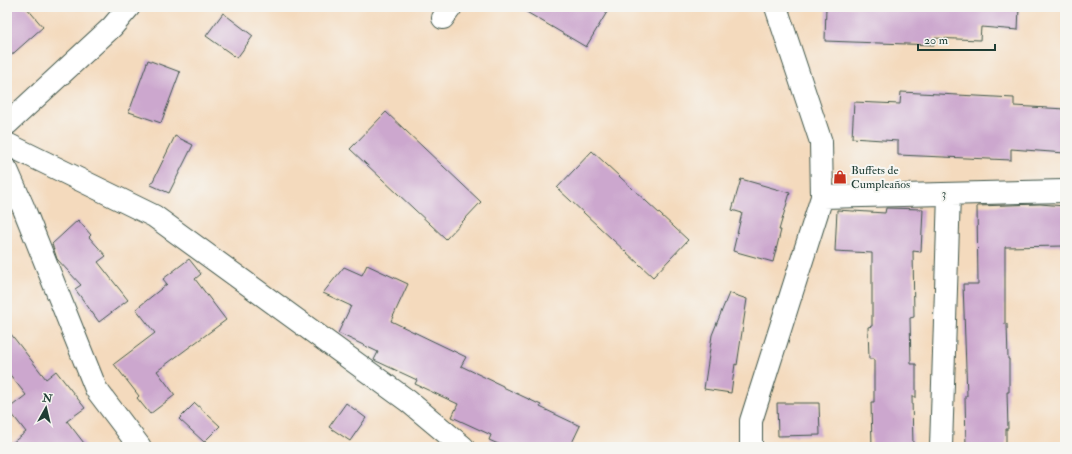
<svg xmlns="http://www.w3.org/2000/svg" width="1072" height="454" font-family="'IM FELL Double Pica',serif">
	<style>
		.building { fill: #cca7ce }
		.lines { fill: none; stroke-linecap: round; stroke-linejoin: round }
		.minor-casing { stroke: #3f5549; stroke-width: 24 }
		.minor { stroke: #fff; stroke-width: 22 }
		.labels { text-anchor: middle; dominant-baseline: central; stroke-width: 4; stroke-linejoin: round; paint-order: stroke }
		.poi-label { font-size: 12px; fill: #1f3d34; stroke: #f6f6f2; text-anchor: start }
		.street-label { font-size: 12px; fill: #1f3d34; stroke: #f6f6f2 }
	</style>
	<rect width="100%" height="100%" fill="#f6f6f2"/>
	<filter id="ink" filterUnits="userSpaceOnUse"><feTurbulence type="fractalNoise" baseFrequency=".025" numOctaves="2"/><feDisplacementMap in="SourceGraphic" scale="8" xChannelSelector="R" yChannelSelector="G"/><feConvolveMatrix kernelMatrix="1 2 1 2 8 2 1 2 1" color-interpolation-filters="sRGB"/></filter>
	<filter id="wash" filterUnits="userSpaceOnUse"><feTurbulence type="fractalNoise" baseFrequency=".012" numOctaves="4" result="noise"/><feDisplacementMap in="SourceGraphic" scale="16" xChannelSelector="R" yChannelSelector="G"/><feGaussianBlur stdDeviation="0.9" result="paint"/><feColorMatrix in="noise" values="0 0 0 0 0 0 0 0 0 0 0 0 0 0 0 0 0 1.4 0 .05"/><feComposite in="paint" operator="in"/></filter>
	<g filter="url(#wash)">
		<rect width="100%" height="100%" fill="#f4dabd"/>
		<g id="blocks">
			<path class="building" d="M7,7H26L43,27L7,59Z
				M518,7H610L586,47Z
				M826,7H1019L1018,30L981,27L980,40L934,38V45L825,41Z
				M223,13L253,36L237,58L206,36Z
				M148,60L180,72L161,123L129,112Z
				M901,92L1014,98V106L1065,109V153L1011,149V160L898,155V141L852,138L854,102L900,104Z
				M386,112L481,202L446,239L350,149Z
				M175,136L193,145L169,193L151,185Z
				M592,151L688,240L653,277L557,188Z
				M741,179L790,193L779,230H781L773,262L733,251L742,213L732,210Z
				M1040,204L1065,206V246L1005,247V324H1007L1008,359H1009V392H1007L1008,429H1006V447H966L965,396H967L963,284H978L977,206Z
				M886,208L923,209L921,252L913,251L914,317L910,318L911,364H916V397H912L913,447H872L871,402H874V359H869L868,327L872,326V253L835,251L837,210L885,213Z
				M78,220L91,235L89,237L106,256L98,262L128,300L99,322L75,289L81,285L57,259L52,244Z
				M189,259L201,274L195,279L226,320L157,371L175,395L150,414L137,398L139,396L114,364L155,333L136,309L167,284L163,279Z
				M367,265L408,284L391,321L466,357L461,366L503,386V387L541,405L540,407L580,426L570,447H505L489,440L491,435L452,417L458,404L415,384L417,380L374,360L378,352L338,333L351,306L323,293L344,267L362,275Z
				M729,293L747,299L737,365L735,364L731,393L704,389L712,335Z
				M7,329L46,379L56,371L85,408L67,421L87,447H7L26,432L8,409L26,395L7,371Z
				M195,403L220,426L204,442L179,419Z
				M346,403L366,418L350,441L329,427Z
				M777,403H819L820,435L778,436Z"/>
		</g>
	</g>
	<g filter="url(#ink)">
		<use href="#blocks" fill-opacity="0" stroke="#3f5549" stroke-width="1"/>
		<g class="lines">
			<g class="minor-casing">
				<path id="minor" d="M443,18L451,7
					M7,124L112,27L129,7
					M7,144L154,216L408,401L463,447
					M7,170L24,209L96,389L140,447
					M822,197L1065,191
					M751,447V421L822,197L821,142L776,7
					M941,447L949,194"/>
			</g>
			<use href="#minor" class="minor"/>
		</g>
	</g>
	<defs>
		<g id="shop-bare" transform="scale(1.08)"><path d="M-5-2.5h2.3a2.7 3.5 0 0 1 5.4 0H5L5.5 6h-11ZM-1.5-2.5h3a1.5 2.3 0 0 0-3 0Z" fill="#c8321e" stroke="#f6f6f2" stroke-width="2.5" paint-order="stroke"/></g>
	</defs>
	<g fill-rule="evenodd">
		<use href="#shop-bare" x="840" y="177"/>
	</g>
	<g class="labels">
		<g class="poi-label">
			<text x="851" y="170">Buffets de<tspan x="851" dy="14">Cumpleaños</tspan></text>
		</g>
		<g class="street-label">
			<text transform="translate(944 194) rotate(-2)">3</text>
		</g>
	</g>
	<rect width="1072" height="454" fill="none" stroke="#f6f6f2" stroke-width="24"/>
	<g transform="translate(46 408) rotate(8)" stroke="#f6f6f2" stroke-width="3" paint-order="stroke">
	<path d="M0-3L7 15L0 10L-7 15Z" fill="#1f3d34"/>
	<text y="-6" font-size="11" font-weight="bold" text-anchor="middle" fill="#1f3d34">N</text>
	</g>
	<path d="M918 44v6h77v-6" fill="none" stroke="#1f3d34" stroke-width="2"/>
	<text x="924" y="44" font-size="12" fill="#1f3d34" stroke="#f6f6f2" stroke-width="3" paint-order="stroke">20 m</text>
</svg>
